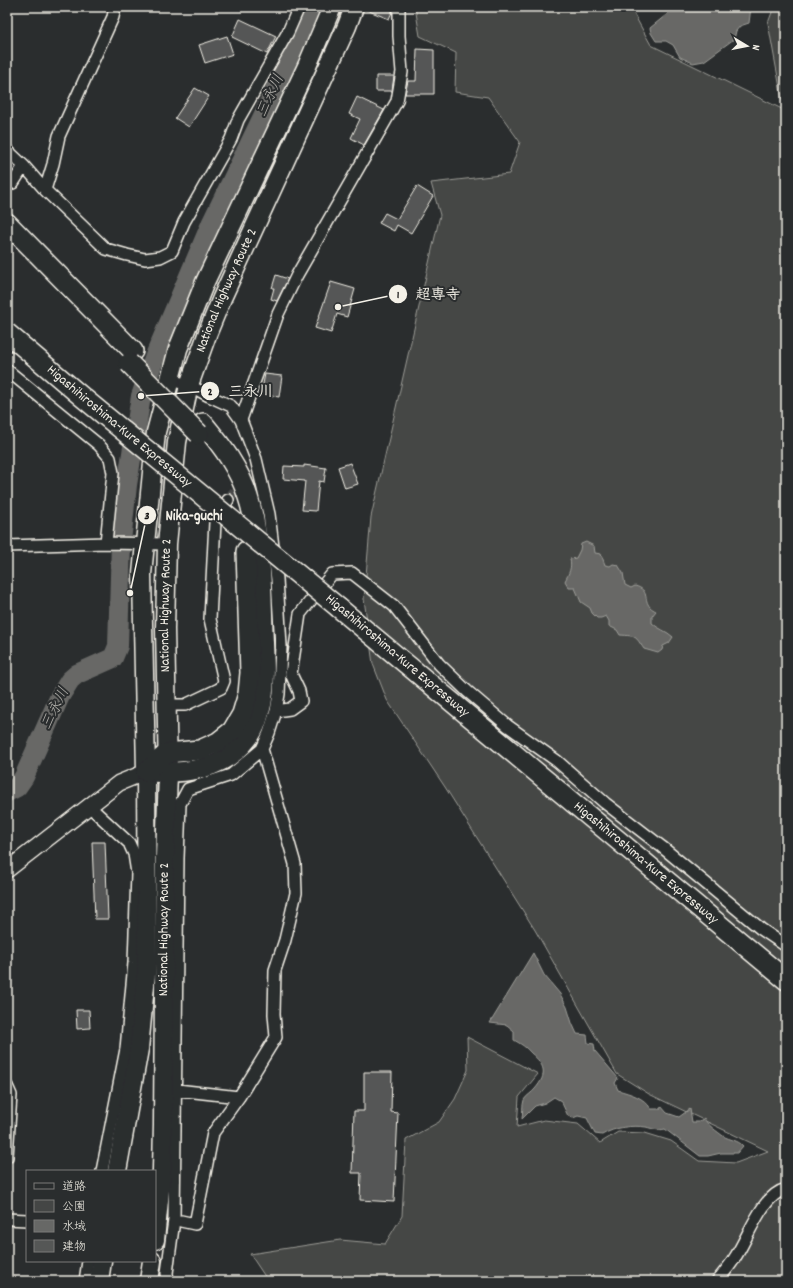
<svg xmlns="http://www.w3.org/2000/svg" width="793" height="1288" font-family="Dekko,'Klee One',sans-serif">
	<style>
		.green { fill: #444645; stroke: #9c9c96 }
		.water { fill: #676866; stroke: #9f9f9a }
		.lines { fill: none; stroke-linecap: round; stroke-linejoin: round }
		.river { stroke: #676866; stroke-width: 20 }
		.building { fill: #555756; stroke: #f4f1e8 }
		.minor-tunnel { stroke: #484a4a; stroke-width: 11; stroke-dasharray: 11 5.5; stroke-linecap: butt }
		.minor-casing { stroke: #f4f1e8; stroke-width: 14 }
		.secondary-casing { stroke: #f4f1e8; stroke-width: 18 }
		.trunk-casing { stroke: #f4f1e8; stroke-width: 21 }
		.motorway-casing { stroke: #f4f1e8; stroke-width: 22 }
		.minor { stroke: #2a2d2e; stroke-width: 11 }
		.secondary { stroke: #2a2d2e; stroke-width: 15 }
		.trunk { stroke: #2a2d2e; stroke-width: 18 }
		.motorway { stroke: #2a2d2e; stroke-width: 19 }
		.motorway-bridge-casing { stroke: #f4f1e8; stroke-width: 22; stroke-linecap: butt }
		.motorway-bridge { stroke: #2a2d2e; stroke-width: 19 }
		.labels { text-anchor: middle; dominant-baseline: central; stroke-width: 4; stroke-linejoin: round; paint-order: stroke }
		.street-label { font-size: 14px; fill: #f4f1e8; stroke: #2a2d2e }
		.water-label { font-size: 15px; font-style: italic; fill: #b5b3ae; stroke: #2a2d2e }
		.leader { fill: none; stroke: #f4f1e8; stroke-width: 1.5 }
		.callout-dot { fill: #f4f1e8; stroke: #2a2d2e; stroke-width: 1.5 }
		.mark-label { font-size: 12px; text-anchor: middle; font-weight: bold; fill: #111 }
		.callout-label { font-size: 15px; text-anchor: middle; font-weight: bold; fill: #f4f1e8; stroke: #2a2d2e; stroke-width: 4; stroke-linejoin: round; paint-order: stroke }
	</style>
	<rect width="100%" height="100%" fill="#2a2d2e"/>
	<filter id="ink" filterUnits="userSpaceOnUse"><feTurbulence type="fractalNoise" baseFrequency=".025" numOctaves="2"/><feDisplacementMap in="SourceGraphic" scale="8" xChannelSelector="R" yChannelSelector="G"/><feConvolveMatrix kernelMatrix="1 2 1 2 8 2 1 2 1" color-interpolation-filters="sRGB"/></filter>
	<g filter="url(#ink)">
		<path class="green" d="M415,7H630L651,45L784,110L768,23L774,7H786V1281H268L250,1254L340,1240L385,1244L402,1216L406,1140L439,1122L455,1099L468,1070L467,1037L538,1074L519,1097L517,1127L544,1120L578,1124L600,1143L618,1132L645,1133L671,1141L699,1161L736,1163L768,1151L649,1094L617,1074L535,930L445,787L387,700L373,664L364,599L371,517L440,215L431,183L509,174L520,142L488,97L455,92L456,53L420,36Z"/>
		<path class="water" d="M676,7H751L749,23L740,26L736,31L734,39L704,61L693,63L680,57L673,45L666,41H656L651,33L650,28Z
			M586,542L594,546L595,553L601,554L605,565L610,566L613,564L618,565L623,573L625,585L631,588L635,586C650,590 643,599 650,607C652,609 654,610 656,611L652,616V623C658,629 667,631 673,637L669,643L663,646L662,650L658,653L644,649C635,636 637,636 620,635L617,630L609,626V621L606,616L601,618H597L592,613L590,608L581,602L575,588H569L565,581C569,573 572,568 570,559L576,558L580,550L581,544Z
			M533,953L544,975L560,994L567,1007L572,1023L577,1034L587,1035L588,1043L594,1044L595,1051L618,1078L615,1083L618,1090C631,1094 644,1097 651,1109H660L661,1106L667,1113L679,1117L690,1109L692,1122H699L704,1118C706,1124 718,1132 723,1136C730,1140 738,1140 743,1146L737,1153H721L708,1156H700L665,1129C657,1131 654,1129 646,1127C632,1125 615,1127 602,1135L595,1134L587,1118L578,1116L573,1118L568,1116L561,1101L554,1097L545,1103L535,1106L522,1119C523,1113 522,1106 524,1100C526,1096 532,1093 535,1089C548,1074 545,1065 531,1053C526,1047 521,1044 514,1040V1031L507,1025L490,1023Z"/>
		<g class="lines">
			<path class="river" d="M7,792L17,787L24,777L60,696L70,680L77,674L113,658L118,646L121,542L127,485L141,396L155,356L212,222L266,110L313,7"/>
		</g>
		<path class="building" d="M364,7H392V12L389,19L364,9Z
			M240,19L276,36L267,54L232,37Z
			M227,36L233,54L205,63L199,45Z
			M417,49L434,50V94H405L408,81H416Z
			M376,76H394L392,91H376Z
			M195,88L209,96L189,127L175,118Z
			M357,97L384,110L364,145L351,138L360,119L349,114Z
			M417,186L433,196L411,233L397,225L394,231L379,223L385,213L397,219Z
			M276,275L288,279L277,301L271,299L274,288H272Z
			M331,282L355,289L347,317L337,314L331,333L315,328Z
			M265,374L282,376L279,397L261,394Z
			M350,463L358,484L345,488L338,467Z
			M304,465L326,468L324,482L319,481L316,511L302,510L305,481L283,479L284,466L304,467Z
			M92,842H105L108,919H95Z
			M76,1010H89L90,1028L77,1029Z
			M364,1072H392L391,1112L398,1113L394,1202L360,1200L361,1173H352L354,1111H364Z"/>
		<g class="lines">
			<path class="minor-tunnel" d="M7,190L13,183
				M228,500L245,479"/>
			<g class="minor-casing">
				<path id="minor" d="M7,150L24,166L45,190L106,249L127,255L145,259L160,257L172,251L184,222L231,139L238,120L288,32L299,7
					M13,183L24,166
					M45,190L53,164L59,136L113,17L115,7
					M7,370L99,445L110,458L113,473L106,543
					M241,420L278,314L297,275L397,101L402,72L399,36V7
					M7,546L106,543L167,544
					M166,705H185L221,688L224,681L210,619L215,522L228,500
					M276,711L290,709L301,701L299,691L291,674L300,614L332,574L352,573L394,606L439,664L467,691L508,726L557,761L605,803L662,847L761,929L786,946
					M89,806L129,843L134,854L137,873L134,963L126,1049L102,1171
					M7,1086L11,1095L7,1157
					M177,1090L239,1097
					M7,1219L27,1220
					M181,1221L195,1224L213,1133L239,1097L276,1037L274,1014L275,970L285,940L296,893L295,864L262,749
					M85,1281L88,1261
					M168,1281L167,1273L174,1220L178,858L180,804L188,789L231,775L262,749L269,733L276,711L279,694L281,646L277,579L269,514L256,459L241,420L231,406L209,396L189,385L170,380
					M717,1281C723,1274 729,1267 734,1259C748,1239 761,1195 786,1189"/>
			</g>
			<g class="secondary-casing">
				<path id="secondary" d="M7,870L119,783L146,772"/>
			</g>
			<g class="trunk-casing">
				<g id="trunk">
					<path d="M117,1171L139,1049L147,964L146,772L142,574L156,432L178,349L205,282L307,66L332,7"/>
					<path id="s1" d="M155,1240L162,1170L163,1125L165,858L168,773L165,629L167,544L177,442L189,385L208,332L222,298L347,26L354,7"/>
					<path d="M99,1281L102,1261"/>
					<path d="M149,1281L152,1261"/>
				</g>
			</g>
			<g class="motorway-casing">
				<g id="motorway">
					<path d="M7,223L133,351"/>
					<path id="s2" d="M339,608L786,980"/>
					<path d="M146,772C184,774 223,771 248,738C256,728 259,715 262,702C266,679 264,656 263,632C262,590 261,537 248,497C239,468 222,446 203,423"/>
					<path d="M146,772L167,753L200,750L218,742L232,731L242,714L248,694L250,673L246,551"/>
				</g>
			</g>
			<use href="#minor" class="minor"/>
			<use href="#secondary" class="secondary"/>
			<use href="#trunk" class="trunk"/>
			<use href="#motorway" class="motorway"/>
			<g class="motorway-bridge-casing">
				<g id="motorway-bridge">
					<path id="s3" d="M7,333L81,396L339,608"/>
					<path d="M129,363L199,434"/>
				</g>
			</g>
			<use href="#motorway-bridge" class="motorway-bridge"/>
		</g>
	</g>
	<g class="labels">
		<g class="street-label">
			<text stroke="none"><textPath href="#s1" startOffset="959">National Highway Route 2</textPath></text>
			<text stroke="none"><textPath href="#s3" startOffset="146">Higashihiroshima-Kure Expressway</textPath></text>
			<text stroke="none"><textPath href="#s1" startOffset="635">National Highway Route 2</textPath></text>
			<text transform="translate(397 656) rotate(40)">Higashihiroshima-Kure Expressway</text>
			<text stroke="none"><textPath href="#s2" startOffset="399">Higashihiroshima-Kure Expressway</textPath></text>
			<text stroke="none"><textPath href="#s1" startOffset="311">National Highway Route 2</textPath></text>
		</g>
		<g class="water-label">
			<text transform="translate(271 96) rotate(-65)">三永川</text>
			<text transform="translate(56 709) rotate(-64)">三永川</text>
		</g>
	</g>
	<path class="leader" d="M338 307L398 294M141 396L210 391M130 593L147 515"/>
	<g class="callout-dot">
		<circle cx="338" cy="307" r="4"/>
		<circle cx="141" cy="396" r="4"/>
		<circle cx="130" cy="593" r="4"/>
		<circle cx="398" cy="294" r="10"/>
		<circle cx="210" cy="391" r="10"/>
		<circle cx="147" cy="515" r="10"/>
	</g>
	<g class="mark-label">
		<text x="398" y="298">1</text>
		<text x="210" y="395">2</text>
		<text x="147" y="519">3</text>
	</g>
	<g class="callout-label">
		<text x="438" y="299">超専寺</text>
		<text x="251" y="396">三永川</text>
		<text x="194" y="520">Nika-guchi</text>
	</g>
	<rect width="793" height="1288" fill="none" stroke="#2a2d2e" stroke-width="24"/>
	<rect x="12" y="12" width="769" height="1264" fill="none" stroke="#f4f1e8" stroke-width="1.5" filter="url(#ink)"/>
	<rect x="26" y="1170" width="130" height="92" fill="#2a2d2e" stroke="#7b7b78"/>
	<rect x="34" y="1183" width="20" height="6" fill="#2a2d2e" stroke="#7b7b78"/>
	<text x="62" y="1190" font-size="12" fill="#f4f1e8">道路</text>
	<rect x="34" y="1200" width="20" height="12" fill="#444645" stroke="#7b7b78"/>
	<text x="62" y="1210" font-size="12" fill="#f4f1e8">公園</text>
	<rect x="34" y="1220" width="20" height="12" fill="#676866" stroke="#7b7b78"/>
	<text x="62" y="1230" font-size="12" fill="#f4f1e8">水域</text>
	<rect x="34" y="1240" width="20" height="12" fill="#555756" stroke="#7b7b78"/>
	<text x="62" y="1250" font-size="12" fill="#f4f1e8">建物</text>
	<g transform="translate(747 46) rotate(100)" stroke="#2a2d2e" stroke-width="3" paint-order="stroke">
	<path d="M0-3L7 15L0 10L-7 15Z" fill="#f4f1e8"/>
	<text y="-6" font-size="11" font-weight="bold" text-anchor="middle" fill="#f4f1e8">N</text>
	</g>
</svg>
